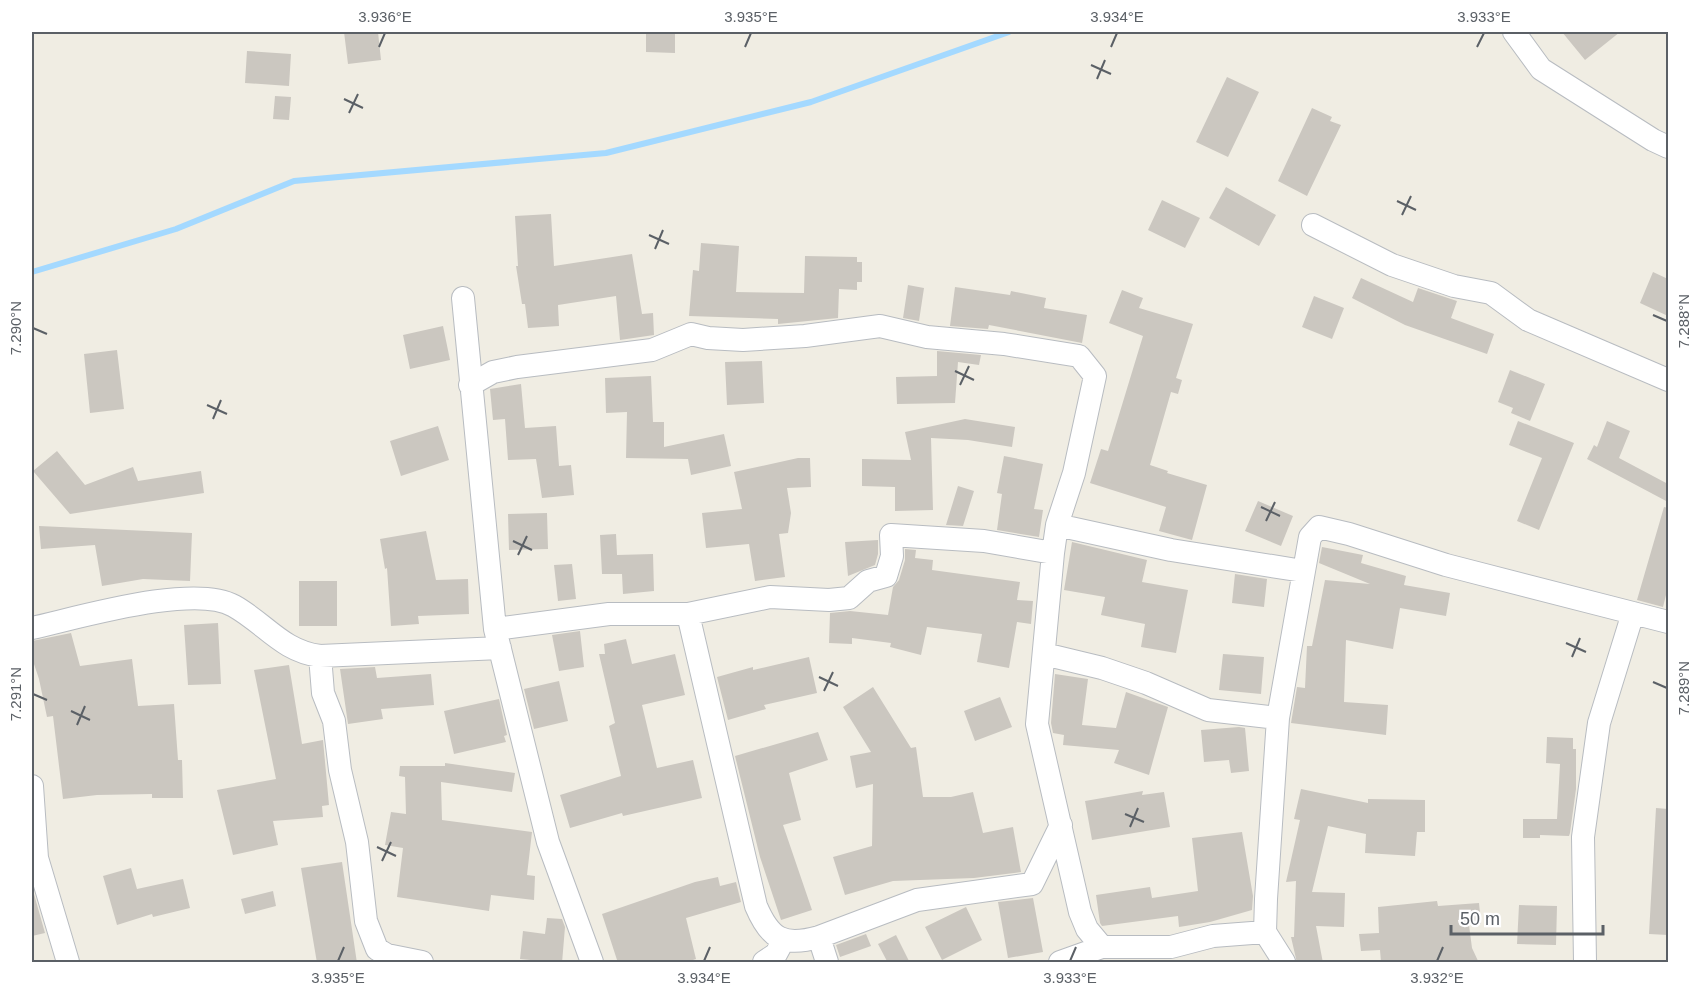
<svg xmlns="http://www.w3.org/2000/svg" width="1700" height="994" font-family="Arial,sans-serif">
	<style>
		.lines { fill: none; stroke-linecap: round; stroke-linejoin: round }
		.stream { stroke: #a4d9ff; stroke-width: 6 }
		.building { fill: #cbc7c0 }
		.street-casing { stroke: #b8bcc1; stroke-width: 24 }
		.street { stroke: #fff; stroke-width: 22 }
		.ticks { fill: none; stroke: #5b6066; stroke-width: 2 }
		.neatline { fill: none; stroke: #5b6066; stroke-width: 2 }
		.ticks-label { font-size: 15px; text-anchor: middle; fill: #5b6066 }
	</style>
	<rect width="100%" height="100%" fill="#f0ede3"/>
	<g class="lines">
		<path class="stream" d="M32,272L176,229L294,181L606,153L811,102L1009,32"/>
	</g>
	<path class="building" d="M344,32H378L381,60L348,64Z
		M646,32H675V53L646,52Z
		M1562,32H1620L1585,60Z
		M247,51L291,54L289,86L245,83Z
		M1227,77L1259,92L1228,157L1196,142Z
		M275,96L291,97L289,120L273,119Z
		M1312,108L1332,117L1330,121L1341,125L1307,196L1278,181Z
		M1226,187L1276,215L1259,246L1209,218Z
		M1162,200L1200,218L1185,248L1148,230Z
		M551,214L554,266L632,254L642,314L653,313L654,335L620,340L616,296L558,305L559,326L528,328L525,304H522L516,266H518L515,216Z
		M701,243L739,246L736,292L804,293L805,256L857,257V262H862V282H857V290L839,289L838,318L778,324V319L689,316L693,270L699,271Z
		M1653,272L1668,279V316L1640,303Z
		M1361,278L1413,302L1418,288L1457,301L1451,318L1494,334L1487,354L1405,325L1352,298Z
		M908,285L924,288L919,321L903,318Z
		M955,287L1010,295L1011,291L1046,298L1044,308L1087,315L1082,343L989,325L988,329L950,326Z
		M1122,290L1143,298L1139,308L1193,324L1176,378L1182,380L1178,394L1171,392L1150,465L1168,471L1167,473L1207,485L1192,540L1159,531L1166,507L1090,483L1101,449L1108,451L1143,336L1109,323Z
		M1314,296L1344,308L1332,339L1302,327Z
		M443,326L450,360L410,369L403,335Z
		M117,350L124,409L90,413L84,354Z
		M937,351L981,355L979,365L958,362L955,403L897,404L896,377L937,376Z
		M762,361L764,403L727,405L725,362Z
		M1510,370L1545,384L1530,421L1511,413L1513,408L1498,402Z
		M651,376L653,422H664V447L724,434L731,466L691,475L688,459L626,458L627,412L606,413L605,378Z
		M521,384L525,428L556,426L559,466L571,465L574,495L542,498L536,459L508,460L505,419L493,420L490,389Z
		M965,419L1015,427L1012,447L968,440L931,438L933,510L895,511V487L862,486V459L911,460L905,432Z
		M1518,421L1574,443L1539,530L1517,521L1542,458L1509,445Z
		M1607,421L1630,431L1619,458L1668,484V502L1587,459L1594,445L1597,447Z
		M438,426L449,460L401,476L390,441Z
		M57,451L85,485L133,467L138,481L201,471L204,493L70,514L33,471Z
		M1004,456L1043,464L1034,509L1043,510L1039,537L997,530L1002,494L997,493Z
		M798,458H810L811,487L787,488L791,513L788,533L779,534L785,577L755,581L749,544L706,548L702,513L742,509L734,472Z
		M958,486L974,491L963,526L946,525Z
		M1258,501L1293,516L1281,546L1245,531Z
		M1664,507L1668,508V587L1663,607L1637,600Z
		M547,513L548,549L509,550L508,514Z
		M39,526L192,533L190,581L143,579L102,586L95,545L41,549Z
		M426,531L436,580L468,579L469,614L418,616L419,624L391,626L387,568L385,569L380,539Z
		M616,534L617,555L653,554L654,591L623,594L622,574H602L600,535Z
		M878,540V554L875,565L848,576L845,542Z
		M1072,542L1147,560L1142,582L1188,590L1176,653L1141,647L1145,624L1101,615L1105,597L1064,590Z
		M1322,547L1363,555L1361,563L1406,576L1404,585L1450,593L1446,616L1400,608L1393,649L1346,640L1344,702L1388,705L1386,735L1291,723L1297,687L1305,688L1307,646H1312L1325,580L1370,584L1319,563Z
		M905,549L916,550L915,558L933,560L932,570L1020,582L1017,600L1033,601L1031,624L1017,622L1009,668L977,662L982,634L927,627L921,655L890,647L891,643L852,638V644L829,643L830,613L850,611L888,615L893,587L899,580L905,560Z
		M572,564L576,599L558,601L554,565Z
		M1235,574L1267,579L1264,607L1232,603Z
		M299,581H337V626H299Z
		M218,623L221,684L188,685L184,625Z
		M580,631L584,667L559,671L552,635Z
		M71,633L80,666L132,659L138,706L174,704L178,760H182L183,798H152V794L97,795L63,799L53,716L47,717L39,679L32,658V641Z
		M626,639L632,664L675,654L685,695L642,705L657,768L693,760L702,798L623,816L622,813L570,828L560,795L621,776L609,726L615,723L599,654H605L604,644Z
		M1223,654L1264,657L1261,694L1219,690Z
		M809,657L817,693L764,705L766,709L728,720L717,677L753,667V670Z
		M289,665L302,744L323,740L329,805L322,806L323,817L273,821L278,845L233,855L217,790L276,779L254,670Z
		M375,667L377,678L431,674L434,705L381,709L383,719L348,724L340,669Z
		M1055,674L1088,679L1082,725L1116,728L1126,692L1168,707L1149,775L1114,763L1119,750L1063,745L1064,735L1053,733L1051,723Z
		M559,681L568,721L534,729L524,689Z
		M873,687L911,748L916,747L923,797H951L973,792L983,833L1013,827L1021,872L974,878L893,881L845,895L833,857L872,846L873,784L856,788L850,756L871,752L843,707Z
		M1000,697L1012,727L975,741L964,711Z
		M499,699L507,735L504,736L506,742L454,754L444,711Z
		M1239,727L1245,728L1249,771L1231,773L1229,760L1204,762L1201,730Z
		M818,732L828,760L789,773L801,820L783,825L812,910L781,920L760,857L735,756Z
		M1547,737L1573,738V749H1576V789L1570,833L1569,836L1540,835V838H1523V819H1557L1560,764L1546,763Z
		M445,763L515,773L512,792L441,782L442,820L532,832L527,875L535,876L534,900L491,895L489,911L397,897L403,848L385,845L391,812L406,814L405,777L399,776L400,766H445Z
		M1301,789L1368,803V799L1425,800V832H1417L1415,856L1365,853L1366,834L1328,826L1312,892L1345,893L1344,927L1316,926L1323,963H1297L1291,937H1294L1296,881L1286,882L1300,820L1294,819Z
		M1143,791L1142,795L1164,792L1170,827L1092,840L1085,801Z
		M1656,808L1668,809V935L1649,934Z
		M1242,832L1253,896L1252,910L1210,922L1179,927L1178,916L1102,926L1100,923L1096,895L1150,887L1152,898L1198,891L1192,838Z
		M342,862L357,963H317L301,868Z
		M131,868L137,889L183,879L190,908L153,917L152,914L117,925L103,876Z
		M718,877L720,886L736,882L741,902L686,918L696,959L684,963H618L602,914L695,882Z
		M32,887L45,933L32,936Z
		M273,891L276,906L245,914L241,899Z
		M1033,898L1043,952L1008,958L998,902Z
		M1437,901L1438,906L1479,903L1481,924L1469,925L1472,948L1479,963H1414V960L1381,962L1380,950L1361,951L1359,934L1379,933L1378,907Z
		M1519,905L1557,906L1556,945L1517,944Z
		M966,907L982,940L942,960L925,927Z
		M547,918L562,919L565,927L562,963L520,959L523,931L545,934Z
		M866,934L871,946L840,957L836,945Z
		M896,935L910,963H888L878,944Z"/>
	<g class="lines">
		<g class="street-casing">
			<path id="street" d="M1514,32L1541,69L1653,140L1668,147
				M1313,225L1392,265L1454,286L1491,293L1528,320L1668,380
				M463,298L495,629L548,842L592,962
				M470,385L493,372L517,367L652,350L691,334L708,338L743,340L805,336L880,326L927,337L1004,344L1079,356L1095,376L1074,473L1057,525L1053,553L1037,724L1080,912L1087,929L1102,947
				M1057,525L1171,550L1303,571
				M688,614L756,906C770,939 783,947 819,937L917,900L1032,884L1061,825
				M32,628C78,618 194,583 234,606C266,624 282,651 320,656L500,648
				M495,629L609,614H688L770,597L829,600L849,598L868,581L886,576L892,556L891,535L984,541L1053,553
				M1044,654L1102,668L1146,683L1208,710L1278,718
				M320,656L323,693L334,721L340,770L357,842L366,921L377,949L387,955L422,962
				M32,786L37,858L68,962
				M819,937L827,962
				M764,962L776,954L783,941
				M1060,962L1102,947H1171L1213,936L1265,932
				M1284,962L1265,932L1266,899L1278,718L1310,537L1319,527L1349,534L1446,565L1668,622
				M1585,962L1583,837L1599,723L1633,613"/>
		</g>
		<use href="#street" class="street"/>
	</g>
	<path class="ticks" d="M379,47L385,33M745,47L751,33M1111,47L1117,33M1477,47L1484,33M1091,65L1111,74M1097,79L1105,60M344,99L363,108M349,113L358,94M1397,201L1416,210M1402,215L1411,196M649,235L669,244M655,249L663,230M1653,315L1667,321M33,328L47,334M955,371L974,380M960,385L969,366M207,405L227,414M213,419L221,400M1261,507L1280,516M1266,521L1275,502M513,541L532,550M518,555L527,536M1566,643L1586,652M1572,657L1580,638M819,677L838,686M1653,682L1667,688M824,691L833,672M33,694L47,700M71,711L90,720M77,725L85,706M1125,814L1144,822M1130,827L1138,808M377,847L396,856M382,861L391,842M338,961L344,947M704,961L710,947M1070,961L1076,947M1437,961L1443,947"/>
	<rect width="1700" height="994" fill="none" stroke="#ffffff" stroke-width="66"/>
	<path d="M1451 925v9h152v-9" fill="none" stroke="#5b6066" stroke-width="3"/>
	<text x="1460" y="925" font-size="18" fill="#5b6066" stroke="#ffffff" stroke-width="4.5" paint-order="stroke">50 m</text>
	<rect x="33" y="33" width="1634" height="928" class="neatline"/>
	<g class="ticks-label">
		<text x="385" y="22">3.936°E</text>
		<text x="751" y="22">3.935°E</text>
		<text x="1117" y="22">3.934°E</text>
		<text x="1484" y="22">3.933°E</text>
		<text transform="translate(1684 321) rotate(-90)" y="5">7.288°N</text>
		<text transform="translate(16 328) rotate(-90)" y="5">7.290°N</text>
		<text transform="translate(1684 688) rotate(-90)" y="5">7.289°N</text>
		<text transform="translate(16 694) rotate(-90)" y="5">7.291°N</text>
		<text x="338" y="983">3.935°E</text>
		<text x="704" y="983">3.934°E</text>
		<text x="1070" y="983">3.933°E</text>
		<text x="1437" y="983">3.932°E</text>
	</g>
</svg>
